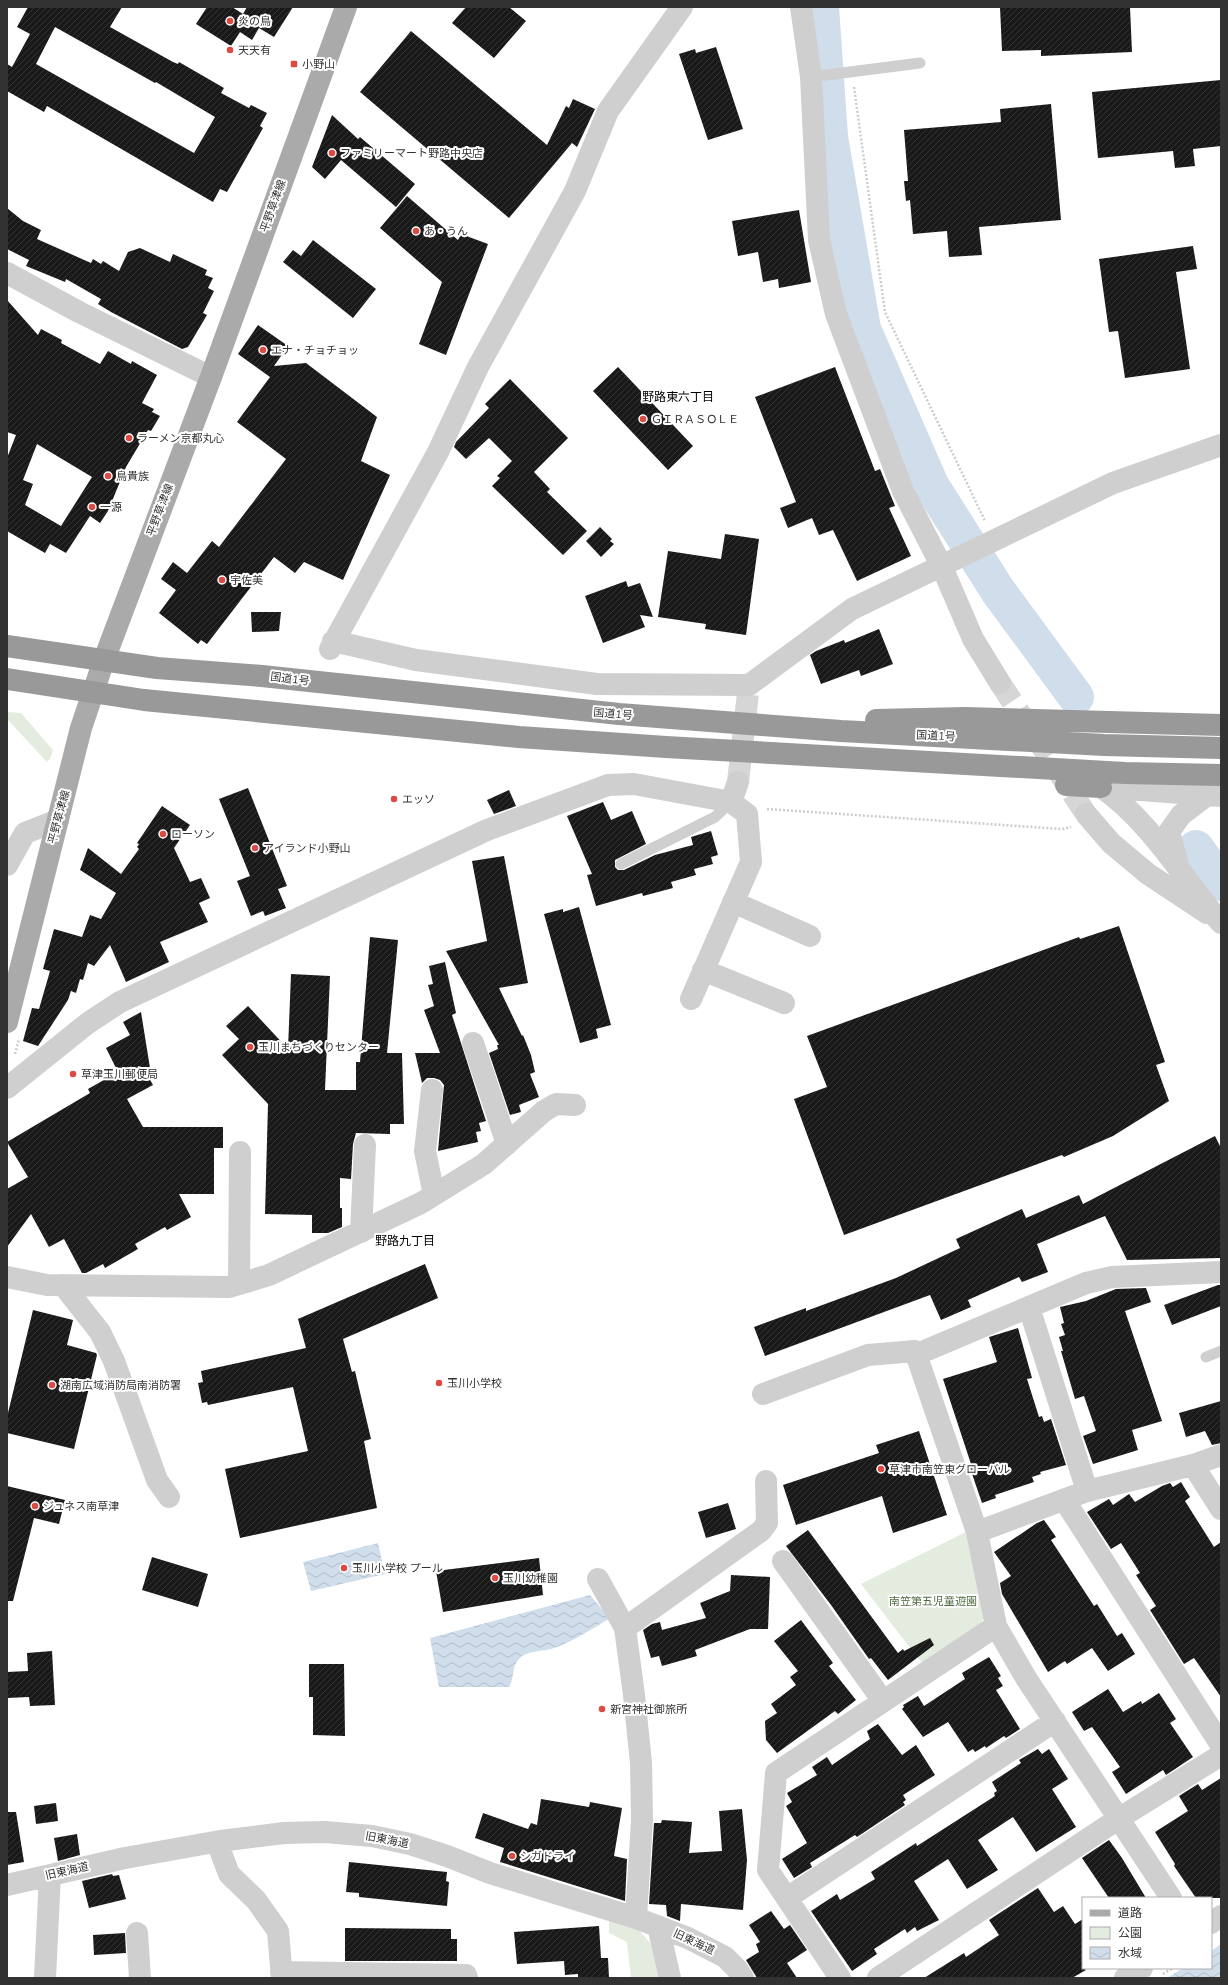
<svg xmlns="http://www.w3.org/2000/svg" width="1228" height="1985" font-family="'Nunito Sans','Noto Sans JP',sans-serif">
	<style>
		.green { fill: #e4ebdf }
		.water { fill: url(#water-waves) }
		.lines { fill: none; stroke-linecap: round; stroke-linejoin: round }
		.river { stroke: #d0deec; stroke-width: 36 }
		.building { fill: url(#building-hatch); fill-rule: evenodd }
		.street-tunnel { stroke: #d6d6d6; stroke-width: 22; stroke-dasharray: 22 11; stroke-linecap: butt }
		.path { stroke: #ccc; stroke-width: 2.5; stroke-dasharray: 2 2; stroke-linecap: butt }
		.lane { stroke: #cfcfcf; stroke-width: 11 }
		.street { stroke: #cfcfcf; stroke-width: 22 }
		.primary { stroke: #aaa; stroke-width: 22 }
		.highway { stroke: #999; stroke-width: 22 }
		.poi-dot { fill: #db4a43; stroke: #fff; stroke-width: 1.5 }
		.labels { text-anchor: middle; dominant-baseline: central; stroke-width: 4; stroke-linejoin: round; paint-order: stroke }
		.poi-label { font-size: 11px; fill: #323232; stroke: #fff; text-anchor: start }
		.street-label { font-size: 11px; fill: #323232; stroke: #fff }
		.park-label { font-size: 11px; fill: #516c42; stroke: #fff }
		.neighbourhood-label { font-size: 12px; fill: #000; stroke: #fff }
	</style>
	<defs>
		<pattern id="water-waves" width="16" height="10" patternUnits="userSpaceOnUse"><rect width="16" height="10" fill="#d0deec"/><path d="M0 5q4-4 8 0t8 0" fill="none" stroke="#b3bfcb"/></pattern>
		<pattern id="building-hatch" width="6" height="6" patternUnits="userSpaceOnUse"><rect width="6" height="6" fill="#191919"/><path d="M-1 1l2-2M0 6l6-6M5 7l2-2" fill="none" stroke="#323232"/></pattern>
	</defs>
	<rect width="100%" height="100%" fill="#fff"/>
	<path class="green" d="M7,712L21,713L53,750L50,759L47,762L7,719Z
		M966,1532L984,1616L981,1624L924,1666L861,1584Z
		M609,1917L639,1930L651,1944L660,1978H631L627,1942L609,1933Z"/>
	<path class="water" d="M378,1543L385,1574L311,1591L303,1562Z
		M590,1595L607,1615L609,1619C591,1629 573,1642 554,1648C543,1652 527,1650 519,1659C511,1667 515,1678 509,1687H439L430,1638Z
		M1221,1944V1978H1167L1183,1968H1211V1951Z"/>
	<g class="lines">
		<path class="river" d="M821,7L830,137L863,329L931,485L998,591L1076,697
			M1196,848L1221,883"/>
	</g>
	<path class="building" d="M28,7H122L110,27L173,62L178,64L179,62L224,88L221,93L249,108L251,105L267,113L260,126L263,128L227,192L220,189L213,202L47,106L44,112L7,91V64L12,67L30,34L17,27ZM55,27L155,83L156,82L215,117L194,153L36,64Z
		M207,7H232L243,14L247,7H293L274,37L259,28L252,40L240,32L231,46L196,24Z
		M466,7H509L526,21L494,58L452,23Z
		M1000,7H1130L1132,52L1041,56V50L1002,51Z
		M411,31L547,145L566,106L569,108L573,99L595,109L577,147L572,143L509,218L360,92Z
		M716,47L743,129L708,140L679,54L695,49L696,53Z
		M1221,80V146L1193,149L1195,166L1175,168L1173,151L1098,158L1092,92Z
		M1051,104L1061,220L979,227L982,255L949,257L947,231L913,234L910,200L906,201L904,181H908L904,130L1001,122L1000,109Z
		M332,115L358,139L360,137L415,184L396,207L341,160L325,179L312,167Z
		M407,196L458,240L461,234L488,244L446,355L419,344L442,282L380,228Z
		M7,208L23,221L41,230L37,239L91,263L93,259L101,264L103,261L119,271L128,252L140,248L170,262L173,254L207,270L205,275L213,278L208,288L214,291L203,313L207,315L188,347L182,349L111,312L98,304L101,299L66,279L65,282L26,266L29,260L7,249Z
		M799,210L811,282L779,288L778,279L763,282L758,252L738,256L732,221Z
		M313,240L376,289L353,318L283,262L293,250L301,256Z
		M1193,246L1197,269L1176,272L1190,369L1125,378L1118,331L1109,332L1099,259Z
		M7,300L38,335L41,329L62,340L61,343L100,364L108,351L131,364L132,361L157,375L142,403L154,409L152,412L160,416L151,431L148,430L126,467L108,511L100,523L90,516L66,553L50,544L45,553L7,531V458L16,435L7,432ZM37,444L92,477L61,526L25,505L33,484L23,480Z
		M258,325L288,346L274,366L306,363L377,417L361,461L390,475L343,580L304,562L295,573L274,557L207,644L201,640L198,644L159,613L176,590L161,579L173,562L187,573L212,541L219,547L286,459L237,422L270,377L238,354Z
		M618,367L693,446L668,470L593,391Z
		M835,367L875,471L880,469L895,506L889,508L911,556L857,581L833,530L819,535L812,518L788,528L780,508L796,502L755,397Z
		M510,379L568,438L534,472L550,489L547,492L587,531L563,555L492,486L500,478L497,476L512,461L489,438L466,459L454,447L456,442L489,408L485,404Z
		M600,527L612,539L610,541L614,544L601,557L586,541Z
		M725,534L759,539L746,635L705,629L706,624L658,617L668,551L721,559Z
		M626,581L628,587L640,583L653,617L640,615L645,627L603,643L585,596Z
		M251,612H281L279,631L252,632Z
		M879,629L893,664L861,676L859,670L821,684L810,655L816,651L844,640L845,643Z
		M248,788L287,886L278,889L286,908L265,916L263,911L251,916L237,881L250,876L219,799Z
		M509,790L516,806L494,814L487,800Z
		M603,802L611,820L632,811L646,844L615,860V867L618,870H624L655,855L693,845L691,837L711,831L718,855L711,857L713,864L694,869L696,875L671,882L673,888L643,896L642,893L596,906L587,875L592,874L567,816Z
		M162,806L190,825L174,848L190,882L201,878L210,898L199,903L208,922L160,942L169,962L126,982L110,945L94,966L88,963L83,980L80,979L76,993L71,991L68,1000L38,1046L23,1041L32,1008L39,1009L50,971L43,969L54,929L82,937L90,915L101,919L116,893L80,870L88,848L121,874L139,849L137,847L139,844L137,843Z
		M504,856L528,983L499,988L522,1036L523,1035L531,1055L535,1072L530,1074L539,1097L519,1105L521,1112L510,1115L489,1053L498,1049L497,1045H499L446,951L487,941L472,861Z
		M579,907L611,1025L596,1029L598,1038L580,1043L544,914L563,909V912Z
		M1119,926L1165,1062L1156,1065L1169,1101L1113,1136L1064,1157L1062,1155L844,1235L794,1099L827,1087L807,1036L1079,937L1080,939Z
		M370,937L398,940L387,1053H402L404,1124H390V1134L356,1133L353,1144L351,1179L340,1178V1208H342V1227L328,1233H312V1215L265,1214L268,1104L222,1055L239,1039L226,1026L248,1006L288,1049L291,974L330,976L325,1090H356V1062H360Z
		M445,962L456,1013L452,1015L486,1121L479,1123L481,1131L476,1132L478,1142L438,1151L444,1085L440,1080L434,1078H427L422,1083L415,1053H440L424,1010L434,1006L428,985L433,984L429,966Z
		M141,1012L150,1068L144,1069L153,1085L127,1099L143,1127H223V1148H214V1194H179L191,1217L167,1230L165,1227L135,1244L138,1249L105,1268L103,1264L86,1273H82L64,1239L49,1247L31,1214L7,1247V1189L28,1177L7,1142L90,1093L88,1089L118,1072L106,1048L130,1035L123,1022Z
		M1215,1136L1221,1148V1258L1127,1260L1105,1216L1037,1244L1048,1272L1022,1282L1019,1277L968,1300L971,1307L941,1320L930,1295L765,1356L754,1327L806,1308V1311L896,1278L960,1248L956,1239L1022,1209L1026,1218L1079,1195L1083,1204Z
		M425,1264L438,1298L343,1339L352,1372L355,1371L371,1439L364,1441L377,1508L240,1538L225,1469L308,1451L293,1387L208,1405L207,1402L202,1403L198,1383L203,1382L201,1371L306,1348L298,1319Z
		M1218,1285H1221V1306L1172,1325L1164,1305Z
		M1146,1288L1151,1302L1125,1311L1162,1421L1132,1430L1138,1450L1093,1464L1083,1436L1096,1431L1084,1396L1075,1399L1061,1351H1063L1059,1337L1065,1335L1061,1324L1064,1323L1060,1307L1086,1301L1116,1289Z
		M33,1310L73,1320L67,1345L96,1353L97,1355L74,1449L7,1433V1417Z
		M1018,1328L1032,1378L1027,1379L1039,1417L1042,1416L1044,1422L1051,1419L1066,1465L1040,1472L1041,1474L1032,1477L1034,1482L995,1495L996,1498L982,1503L969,1465L971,1464L943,1379L997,1362L989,1337Z
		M1221,1401V1443L1212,1445L1205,1431L1186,1437L1179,1413Z
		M919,1431L947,1515L893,1533L882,1496L796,1525L783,1485L879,1453L876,1445Z
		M1181,1482L1190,1497L1185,1501L1214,1547L1221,1542V1697L1194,1658L1184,1664L1150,1610L1156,1606L1136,1575L1140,1573L1121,1543L1111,1549L1087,1512L1109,1499L1113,1505L1129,1494L1135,1502L1162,1486L1170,1483L1173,1487Z
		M7,1486L65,1500L59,1524L34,1518L13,1601H7Z
		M728,1503L736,1529L706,1538L698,1512Z
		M1044,1520L1056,1537L1051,1540L1094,1606L1097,1604L1117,1636L1122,1633L1135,1654L1108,1671L1092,1648L1067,1664L1065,1661L1048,1672L1002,1594L1000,1583L1011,1576L994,1552L1037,1523Z
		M808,1530L898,1653L903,1649L904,1651L930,1638L934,1645L888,1680L871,1658L869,1659L831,1605L786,1546Z
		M152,1557L208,1574L198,1607L142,1590Z
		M539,1558L543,1595L443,1612L436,1571Z
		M731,1575L770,1577L768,1629H750L695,1650L697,1656L662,1666L659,1656L651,1658L643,1630L652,1624L660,1622L662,1630L706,1618L700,1603L730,1591Z
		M801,1620L833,1663L829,1666L856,1700L838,1714L835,1711L777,1753L766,1740L765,1721L777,1713L771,1704L796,1685L790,1677L798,1671L774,1641Z
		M52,1651L55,1705L30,1706L29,1697L7,1698V1672L28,1671L27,1653Z
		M989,1657L1001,1676L998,1678L1003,1686L996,1690L1020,1729L1006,1738L1004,1736L986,1748L985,1746L975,1752L973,1749L968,1752L948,1722L923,1737L902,1709L904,1707L903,1705L918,1696L924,1706L965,1679L962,1673Z
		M309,1664H344L345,1736L313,1735V1697H309Z
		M1108,1689L1123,1712L1141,1701L1142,1704L1159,1693L1176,1719L1170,1723L1193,1757L1166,1775L1163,1770L1126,1794L1112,1772L1120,1767L1092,1727L1084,1731L1072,1712Z
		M878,1724L902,1755L916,1745L935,1775L903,1795L906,1800L903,1802L905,1805L857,1837L855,1835L810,1863L812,1867L794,1878L782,1859L807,1843L786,1806L792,1802L787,1793L817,1775L812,1767L827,1757L832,1765L870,1739L867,1731Z
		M1038,1749L1042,1754L1049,1749L1068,1779L1052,1789L1076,1827L1036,1852L1013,1817L978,1840L998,1870L967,1889L948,1859L914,1881L939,1920L917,1931L915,1927L907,1933L905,1929L874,1949L877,1954L852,1971L811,1911L837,1894L840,1900L875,1879L871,1872L916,1843L917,1846L995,1796L994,1793L997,1791L992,1782L1021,1763L1019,1760Z
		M1221,1778V1898H1196L1174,1866L1175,1864L1155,1832L1188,1811L1179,1796L1198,1784L1202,1790Z
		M541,1799L589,1807L590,1802L622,1808L614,1856L627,1859L625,1901L500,1862L504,1848L475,1838L483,1813L528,1829L531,1823L537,1825Z
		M56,1803L58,1821L36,1824L34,1806Z
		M742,1809L747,1860L743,1910L681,1904L680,1921L667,1916L666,1905L649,1904L654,1823H661L662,1820L692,1822L689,1853L722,1851L719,1811Z
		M7,1812H16L24,1862L7,1865Z
		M77,1834L80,1855L58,1861L54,1838Z
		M1109,1840L1122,1858L1146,1898H1109L1082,1858Z
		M349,1862L447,1872L446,1881L449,1882L447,1906L359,1897V1893L346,1892Z
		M112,1874L113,1876L119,1875L126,1899L89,1908L82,1881Z
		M1038,1888L1054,1912L1063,1906L1075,1924L1083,1919V1968L1086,1970L1072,1978H924L964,1953L966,1957L999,1935L989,1920Z
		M771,1911L784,1929L790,1925L807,1950L787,1963L797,1978H757L746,1960L759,1952L756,1944L760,1942L749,1925Z
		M599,1926L601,1958H608L609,1978H578V1974L565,1975L564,1961L517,1964L514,1932Z
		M345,1928L451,1929V1939H457V1961H345Z
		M125,1933L126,1953L94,1955L93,1935Z"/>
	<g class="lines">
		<path class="street-tunnel" d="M1000,683L1086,814
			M738,782L748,693"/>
		<path class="path" d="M854,87L885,312L985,521
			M767,809L1062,829L1071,827
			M15,1054L19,1039
			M1163,1974L1173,1968"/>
		<path class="lane" d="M811,77L920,63
			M621,864L715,817L731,802
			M1206,1357L1221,1351"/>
		<path class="street" d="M801,7L811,77L819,240L836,314L903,491L942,567L973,639L1000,683
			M7,273L79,312L211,377
			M333,641L416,660L597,684L749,685L852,609L1113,483L1221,445
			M330,649L438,452L478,367L575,191L608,111L682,7
			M1101,787C1151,822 1182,877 1221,923
			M1101,787L1221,796
			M731,802L738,782
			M1086,814L1111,843L1148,874L1207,913
			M1177,861L1169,832L1181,815L1206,796
			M7,865L25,833L58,820
			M733,902L810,936
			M703,970L784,1003
			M473,1043L507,1144
			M7,1088L88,1023L120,1002L487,830L608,785L634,784L731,802L747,814L751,862L691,999
			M432,1090L425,1151L434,1195
			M361,1232L365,1145
			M7,1277L47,1285L229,1287L269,1275L421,1203L484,1164L544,1111L556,1104L575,1105
			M239,1284L240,1152
			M63,1285L100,1332L114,1361L157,1480L169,1497
			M1029,1307L1087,1491
			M927,1350L1086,1283L1112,1277L1221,1272
			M763,1394L868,1355L915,1351L977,1532
			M1193,1465L1221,1509
			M1065,1501L1221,1745
			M783,1561L883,1701
			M598,1579L625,1628L634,1695L641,1763L642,1820L636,1918
			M625,1628L761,1531L767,1523L766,1481
			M217,1842L229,1874L256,1900L278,1931L282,1978
			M7,1885L125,1858L220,1841L284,1833L325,1832L372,1836L410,1844L447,1856L490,1873L636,1918L688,1938L725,1957L737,1969L743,1978
			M787,1898L1055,1721
			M1171,1898L1026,1678L996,1626L977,1532L1087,1491L1193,1465L1221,1455
			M1211,1923L1221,1916
			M658,1926L670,1978
			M137,1933L140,1978
			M281,1972L466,1975L467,1978
			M45,1978L50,1875
			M840,1978L768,1870L776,1773L996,1626
			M878,1978L1118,1819L1221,1755
			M1125,1978L1142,1968"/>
		<path class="primary" d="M7,1022L81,728L104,660L211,377L346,7"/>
		<path class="highway" d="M7,646L157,668L262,676L619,714L841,731L1104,745L1221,748
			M7,679L144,700L519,737L666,747L1125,773L1221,775
			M876,720L965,718L1221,725
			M1066,785L1101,787"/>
	</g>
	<g class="poi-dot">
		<circle cx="230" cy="21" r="4"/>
		<circle cx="230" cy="50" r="4"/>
		<rect x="290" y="60" width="8" height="8" rx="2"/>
		<circle cx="332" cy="153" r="4"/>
		<circle cx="416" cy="231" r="4"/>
		<circle cx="263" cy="350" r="4"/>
		<circle cx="643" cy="419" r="4"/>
		<circle cx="129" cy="438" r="4"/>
		<circle cx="108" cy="476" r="4"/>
		<circle cx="92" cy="507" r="4"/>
		<circle cx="222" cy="580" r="4"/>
		<circle cx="394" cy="799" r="4"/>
		<circle cx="163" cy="834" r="4"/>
		<circle cx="255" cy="848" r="4"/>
		<circle cx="250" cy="1047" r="4"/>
		<circle cx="73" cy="1074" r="4"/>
		<circle cx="439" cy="1383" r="4"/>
		<circle cx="52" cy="1385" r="4"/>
		<circle cx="881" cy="1469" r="4"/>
		<circle cx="35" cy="1506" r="4"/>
		<circle cx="344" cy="1568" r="4"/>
		<circle cx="495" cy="1578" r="4"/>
		<circle cx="602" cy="1709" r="4"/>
		<circle cx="512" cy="1856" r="4"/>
	</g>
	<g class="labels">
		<g class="poi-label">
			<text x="238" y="21">炎の鳥</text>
			<text x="238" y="50">天天有</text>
			<text x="302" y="64">小野山</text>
			<text x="340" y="153">ファミリーマート野路中央店</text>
			<text x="424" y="231">あ・うん</text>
			<text x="271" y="350">エナ・チョチョッ</text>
			<text x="651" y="419">ＧＩＲＡＳＯＬＥ</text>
			<text x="137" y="438">ラーメン京都丸心</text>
			<text x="116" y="476">鳥貴族</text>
			<text x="100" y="507">一源</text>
			<text x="230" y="580">宇佐美</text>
			<text x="402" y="799">エッソ</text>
			<text x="171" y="834">ローソン</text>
			<text x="263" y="848">アイランド小野山</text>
			<text x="258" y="1047">玉川まちづくりセンター</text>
			<text x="81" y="1074">草津玉川郵便局</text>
			<text x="447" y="1383">玉川小学校</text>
			<text x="60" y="1385">湖南広域消防局南消防署</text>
			<text x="889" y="1469">草津市南笠東グローバル</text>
			<text x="43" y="1506">ジュネス南草津</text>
			<text x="352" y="1568">玉川小学校 プール</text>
			<text x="503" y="1578">玉川幼稚園</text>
			<text x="610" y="1709">新宮神社御旅所</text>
			<text x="520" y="1856">シガドライ</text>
		</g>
		<g class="street-label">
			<text transform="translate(273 206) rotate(-70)">平野草津線</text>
			<text transform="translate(160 510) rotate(-69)">平野草津線</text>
			<text transform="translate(290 679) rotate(7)">国道1号</text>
			<text transform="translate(613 714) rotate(5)">国道1号</text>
			<text transform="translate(936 736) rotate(3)">国道1号</text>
			<text transform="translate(59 817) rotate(-75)">平野草津線</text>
			<text transform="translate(387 1840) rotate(11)">旧東海道</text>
			<text transform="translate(67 1871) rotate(-13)">旧東海道</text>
			<text transform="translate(694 1942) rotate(25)">旧東海道</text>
		</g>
		<g class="park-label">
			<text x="933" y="1601">南笠第五児童遊園</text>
		</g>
		<g class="neighbourhood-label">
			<text x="678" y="397">野路東六丁目</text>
			<text x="405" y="1241">野路九丁目</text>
		</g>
	</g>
	<rect width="1228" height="1985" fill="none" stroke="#323232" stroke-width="16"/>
	<rect x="1082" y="1897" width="130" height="72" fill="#ffffff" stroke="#adadad"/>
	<rect x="1090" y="1910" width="20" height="6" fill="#aaaaaa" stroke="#adadad"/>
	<text x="1118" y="1917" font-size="12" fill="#323232">道路</text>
	<rect x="1090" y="1927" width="20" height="12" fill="#e4ebdf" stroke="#adadad"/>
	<text x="1118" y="1937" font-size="12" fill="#323232">公園</text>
	<rect x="1090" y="1947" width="20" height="12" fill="url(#water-waves)" stroke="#adadad"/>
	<text x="1118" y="1957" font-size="12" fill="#323232">水域</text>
</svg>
